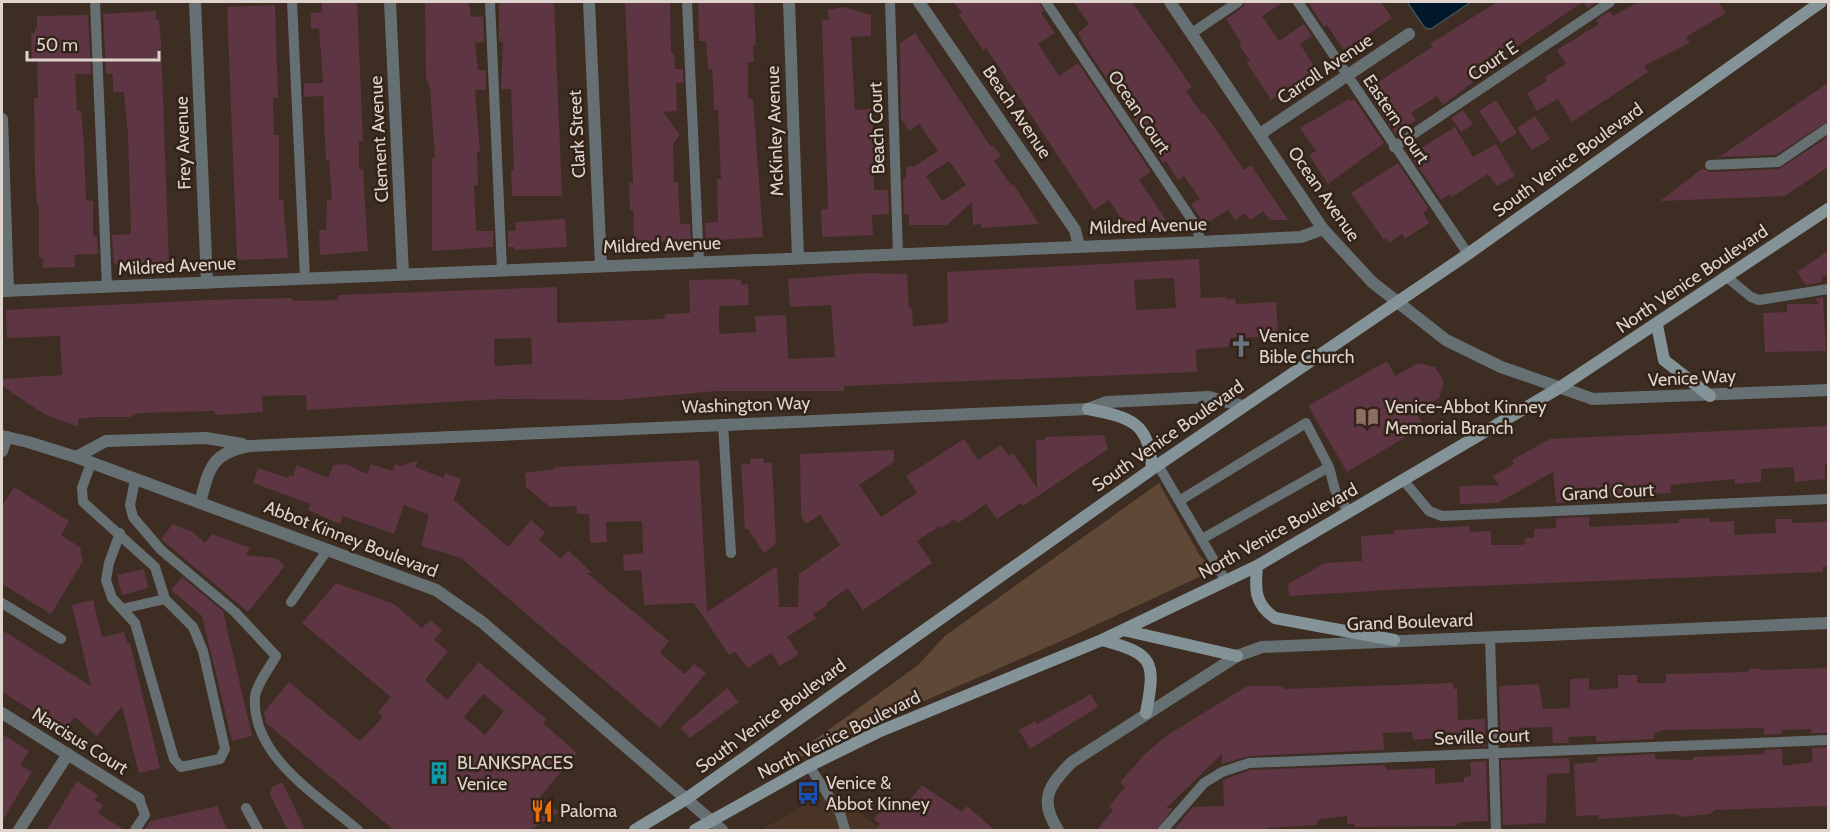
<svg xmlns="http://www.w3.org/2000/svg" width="1830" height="832" font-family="Cabin,sans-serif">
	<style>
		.built { fill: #493425 }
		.green { fill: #604837 }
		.water { fill: #001829; stroke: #43505a; stroke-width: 1.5 }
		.building { fill: #5e3543; fill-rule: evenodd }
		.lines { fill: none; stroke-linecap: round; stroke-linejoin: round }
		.service { stroke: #667073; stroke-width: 10 }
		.minor { stroke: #667073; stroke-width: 12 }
		.tertiary { stroke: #667073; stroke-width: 12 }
		.secondary { stroke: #839398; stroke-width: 12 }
		.labels { text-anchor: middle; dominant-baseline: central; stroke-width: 5; stroke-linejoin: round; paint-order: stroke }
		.street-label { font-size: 18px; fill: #ded4cd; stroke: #322318 }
		.poi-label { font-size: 18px; fill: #ded4cd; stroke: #322318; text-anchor: start }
	</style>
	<rect width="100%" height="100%" fill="#3d2d22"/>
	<path class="built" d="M830,790L882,830H761Z"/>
	<path class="green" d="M1159,483L1200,556L1212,567V571L1068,638L819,747L759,780L917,666L945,636Z"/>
	<path class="water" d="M1407,2H1471L1431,29L1425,28Z"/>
	<path class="building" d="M357,2L363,141H359V169H363L368,251L320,255L319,230H326L327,200L332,199L329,160H326L323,96L304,97V83H323L319,28L311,29V13L322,12V3Z
		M425,2H469L471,17L483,16L484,42L475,43L478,70H486V90H475L480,152H477L478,185H474L476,231H493V247L432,251V158H435L430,88L426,78Z
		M499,2H554L562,196H512L511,171H514L511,89H501L503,42H499Z
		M625,2H670L671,53H674L675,69H683V83H676L677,111L663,112L680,135L673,144L674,182H678L680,224H690L691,241L634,242L633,210H630L629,183H633Z
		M698,2H754L756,45H753L754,62H748V99H753L763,237L706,241L705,223L718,222L717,179H721L718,110H714L713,80L712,69H708L706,41H699Z
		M953,2H1039L1044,12L1041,13L1055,33L1038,44L1059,76L1078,63L1151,172L1139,180L1167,221L1127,222L1124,218L1122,220L1109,200L1094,210L986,48L983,50L959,15L962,13Z
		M1074,2H1132L1192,87L1186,91L1202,114L1204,112L1244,170L1251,165L1288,220H1270L1263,211L1252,219H1249L1245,213L1235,220L1228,210L1211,221H1202L1191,204L1200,199L1184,176L1178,180L1166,161L1163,163L1084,45L1078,33L1089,24Z
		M1245,2H1284L1262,16L1279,41L1304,24L1312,36L1300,44L1316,69L1271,100L1247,63L1250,61L1239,45L1241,43L1226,19L1242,8Z
		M1308,2H1381L1392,18L1344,51L1327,25L1324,27Z
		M1497,2H1597L1588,8L1583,2L1504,55L1502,52L1475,69L1479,75L1472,80L1473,82L1443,105L1437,96L1411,113L1416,120L1396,135L1366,90L1432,47L1430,44Z
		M1638,2H1719L1726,13L1686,37L1690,43L1644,66L1648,72L1572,122L1558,99L1537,111L1527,93L1547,81L1545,77L1566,64L1557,50L1599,24L1596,20L1610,11L1613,16Z
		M275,5L278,98H273L274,135H279V200H283L288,258L240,260L237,258L227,7Z
		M844,7L871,15V36L851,37L855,110L873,109L874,190H888L889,214L872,215L873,235L822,237L821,209H828L822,20H829L827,10Z
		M156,11V20H159L161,43L169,264L117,265L114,263L112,235L131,234L128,135L124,92H113V74H106L103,14Z
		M88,15L91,74H75L77,111H81L84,144L86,200L93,201V237L97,236L98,254L74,255L75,267L43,268V258H39V205H37L35,177L34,98H38L37,61L32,62L31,34L35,33V29H37V16Z
		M915,33L991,147L993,145L1001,156L994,161L1011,185L1013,184L1039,224L981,228V224L973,225L972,202L947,225H909V214H904L903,179H906V167L915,166L938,151L919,124L909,131L901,119L900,43ZM949,161L966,185L942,201L926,176Z
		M1828,83V121L1776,155L1719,157Z
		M1349,99L1351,101L1354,99L1384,143L1328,184L1309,155L1316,151L1300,128Z
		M1496,100L1517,133L1501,143L1479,111Z
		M1463,110L1473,124L1461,132L1451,118Z
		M1535,116L1550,139L1532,150L1517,128Z
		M1455,127L1473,157L1496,144L1515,176L1497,186L1488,174L1452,197L1450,194L1441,200L1410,155Z
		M1828,137V167L1785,196L1660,201L1703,168L1710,172L1779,169Z
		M1398,163L1428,208L1423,213L1429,223L1405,239L1402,234L1389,243L1386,238L1384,240L1351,193Z
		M565,219L567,247L515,250L514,247H508V231L516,230L515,222Z
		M1828,251V275L1822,276V282L1806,285L1797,272Z
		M1199,259L1201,298L1226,297V299H1235L1236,304L1276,302L1278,336L1231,338L1228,347L1196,349L1197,372L844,386V391H716L619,400L501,399L307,410L306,395L262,396L263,412L222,415L215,414V411L139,413L130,417H95L78,419V427L44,414L2,386V379L62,375L60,336L7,338L6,310L208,300L291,298L294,301L338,300V295L557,287V323L663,319L666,314L690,313L689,280L733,279L741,280V285L748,284L749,305L719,306V334L756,332L755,316L786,315L788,359L835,357L831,305L790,307L788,279L865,273L907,274L909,309L912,308L913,326L948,323L947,272ZM1174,278L1176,308L1136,310L1134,280ZM531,338L532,364L495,366L494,339Z
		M1823,297L1826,351L1765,352L1763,313L1787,312V304H1819L1815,299Z
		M1387,361L1395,376L1418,363L1435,367L1444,382L1439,398L1416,412L1424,426L1347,472L1308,406Z
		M1828,426V464H1825V479L1795,482L1793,467L1761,469V482L1735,484V479L1670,485L1671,493L1609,496V498L1589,499V502L1556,503L1553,472L1498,503L1460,504L1459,486L1499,485L1493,476L1514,464L1512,460L1550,439Z
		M1104,435L1108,449L1023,506L1021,503L997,519L986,504L958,523L955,519L941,528L940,526L917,541L932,563L863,610L848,588L826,603L828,605L813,614L816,618L787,637L799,654L780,666L771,653L748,668L735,652L729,655L694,603L644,605L641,570L624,571L623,555L643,553L642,521L606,522L607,542L590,543L589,514H577V506L550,507L526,487L525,473L555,469V467L699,460L707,612L777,566L779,607H798L799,574L840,545L820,515L806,524L801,516L800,454L894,450V462L859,485L881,517L917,493L906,476L964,439L978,460L1001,445L1009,456L1013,453L1037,488L1036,440H1045V437Z
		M763,458L764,463H772L776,544L764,553L748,529H745L741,464H750V459Z
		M418,460L415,467L444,478L445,473L461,479L454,500L508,547L531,520L545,532L539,540L561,559L568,550L592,573H587L669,641L660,653L685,674L694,664L706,673L660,728L461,558L421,546L429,515L404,505L394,534L343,516L340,524L308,510L310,504L253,483L258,468L288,478L289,475L293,476L297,465L328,478L333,465L346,464L367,474L371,464L393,471L395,464L401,466Z
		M14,487L69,521L61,535L80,547L83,561L51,614L2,584V506Z
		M1589,517V527L1679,523V519L1710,518V522L1734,521V535L1776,533L1775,519H1792V523L1828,522L1827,566H1823V572L1423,588L1289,596L1288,584L1325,563L1362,561L1361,536L1394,534V530L1470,526V532L1491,531V545H1520L1525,544V538H1534V529L1556,528V518Z
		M173,524L193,532L205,543L212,534L251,548L245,555L276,558L285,566L248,612L161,539Z
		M144,569L148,588L122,595L117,575Z
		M182,577L223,611L252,736L232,741L202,616L171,590Z
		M336,583L394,604L422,628L430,620L442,630L434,640L448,651L425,680L447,700L479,662L546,719L543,723L577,753L540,797L559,812L528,831H395L266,723L264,712L289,682L360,741L383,717L378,712L391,697L302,623ZM483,694L504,711L485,735L464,717Z
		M93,600L102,637L124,632L127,644L130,643L160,768L139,773L122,706L97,736L75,717L66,727L53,719L50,722L2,692V630L91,686L72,605Z
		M1751,668L1764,670L1828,668V733H1811V729L1782,730V734L1764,735V728L1664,730L1654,733V739L1596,742V736L1568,737L1569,743H1553L1552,727L1519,728L1520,745H1501L1499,686L1539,684L1543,709L1570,708V679L1589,678V690L1618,688V675H1637V683H1666V674L1747,672Z
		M1453,683L1454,689H1457L1458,720L1485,719L1486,746L1463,747V736L1413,740L1412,732L1383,733L1384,750L1249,756L1222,764V754L1166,808H1173L1156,831H1096L1113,810L1109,806L1125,787L1120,782L1144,755L1166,736L1247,686H1283L1284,689Z
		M727,688L739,702L690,738L680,728Z
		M1091,694L1098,707L1030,749L1019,730L1035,721L1037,724Z
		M2,734L29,751L20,765L32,772L2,821Z
		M1828,747V806L1715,810L1710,814L1679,817V815L1672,814L1599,819V815L1576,816L1574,764L1597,762V757L1655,754V759L1693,760V757L1765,754V750L1782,749L1783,766L1813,762L1812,748Z
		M1569,758L1570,773L1547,774L1546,823L1503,825L1501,760Z
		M1486,761L1488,821L1461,822L1455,826L1355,827L1354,824H1347V816L1320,819L1317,821V825L1267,828V831H1173L1193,807L1224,806L1223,780L1250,770L1384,765L1387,770L1435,768V784L1464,782V777L1471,776L1470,762Z
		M77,781L98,795L95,800L103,805L98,813L126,831H46Z
		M282,782L306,831H288L270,795L272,787Z
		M922,785L962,812L967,806L996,831H875L880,824L874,819L890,798L903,809Z
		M217,806L228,831H144L150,821Z"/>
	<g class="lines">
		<path class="service" d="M95,2L107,287
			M292,2L305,278
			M490,2L502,270
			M687,2L699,262
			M890,2L898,254
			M1046,2L1196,226L1201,242
			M1298,2L1468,254
			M1192,33L1238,2
			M1394,147L1610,2
			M1710,165L1778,162L1828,128
			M1728,278L1751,297L1759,300L1828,289
			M723,424L731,553
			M91,463L82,488L83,502L155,567L165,599L193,627L203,651L225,749L220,759L181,767L174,759L135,623L112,598L106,580L109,563L120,533
			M1158,465L1226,581
			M1329,467L1335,490L1349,513
			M135,480L130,505L133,517L161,550L235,612L276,656C270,667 256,685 255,697C251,756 318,796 358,830
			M1404,481L1429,511L1442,516L1828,499
			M1179,501L1306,423L1329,467L1202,539
			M291,602L328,549
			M2,603L61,639
			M122,609L165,599
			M1490,637L1496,830
			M809,766L840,813L845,830
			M246,808L258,830
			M135,830L145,815L139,799
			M1163,830L1204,783L1222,772L1249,763L1828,740"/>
		<path class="minor" d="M195,2L207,283
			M390,2L403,274
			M589,2L601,266
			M789,2L798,258
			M919,2L1075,230L1079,246
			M2,119L8,291
			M1260,134L1409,34
			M2,291L1201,242L1301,237L1323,229
			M2,451L7,437
			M76,457L106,441L206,438L242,444
			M200,503C209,469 211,453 249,446L1088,409L1107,402L1209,397L1243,406
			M2,713L139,799
			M19,830L68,754
			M1058,830C1038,800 1049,785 1072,762L1237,656L1262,647L1828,623"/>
		<path class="tertiary" d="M1170,2L1323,229L1372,282L1446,340L1501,367L1593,399L1828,390
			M2,436L28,442L76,457L436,590L482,622L722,830"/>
		<path class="secondary" d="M1657,325L1664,360L1710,396
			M1088,409C1130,417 1150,422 1152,469
			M1257,566C1255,588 1254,604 1275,618L1394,640
			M1123,630L1237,656
			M1102,640C1154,654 1156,661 1146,713
			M635,830L686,799L1152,469L1468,254L1821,2
			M695,830L809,766L878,732L1102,640L1257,566L1559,388L1828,209"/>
	</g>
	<defs>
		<g id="church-bare" transform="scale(1.8)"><path d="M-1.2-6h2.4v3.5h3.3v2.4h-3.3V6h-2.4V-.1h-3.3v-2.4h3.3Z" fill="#6b7280" stroke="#322318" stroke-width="2.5" paint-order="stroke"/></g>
		<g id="library-bare" transform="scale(1.8)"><path d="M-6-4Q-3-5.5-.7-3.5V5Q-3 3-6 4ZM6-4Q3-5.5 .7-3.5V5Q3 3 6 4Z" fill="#8d6e63" stroke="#322318" stroke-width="2.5" paint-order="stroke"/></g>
		<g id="building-bare" transform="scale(1.8)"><path d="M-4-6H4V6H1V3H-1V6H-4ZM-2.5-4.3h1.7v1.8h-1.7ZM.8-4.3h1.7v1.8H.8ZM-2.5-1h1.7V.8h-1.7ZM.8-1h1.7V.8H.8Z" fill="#0f9aa8" stroke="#322318" stroke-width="2.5" paint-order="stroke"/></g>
		<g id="bus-bare" transform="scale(1.8)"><path d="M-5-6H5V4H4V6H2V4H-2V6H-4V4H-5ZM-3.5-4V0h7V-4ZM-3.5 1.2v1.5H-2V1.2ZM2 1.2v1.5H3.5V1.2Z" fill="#1a4fb4" stroke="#322318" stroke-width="2.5" paint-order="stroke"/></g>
		<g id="restaurant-bare" transform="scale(1.8)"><path d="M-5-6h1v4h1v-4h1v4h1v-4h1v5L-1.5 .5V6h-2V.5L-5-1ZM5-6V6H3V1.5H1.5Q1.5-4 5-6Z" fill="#e8710a" stroke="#322318" stroke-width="2.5" paint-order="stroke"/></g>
	</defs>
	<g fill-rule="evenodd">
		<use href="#church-bare" x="1241" y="346"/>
		<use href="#library-bare" x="1367" y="417"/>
		<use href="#building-bare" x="439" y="773"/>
		<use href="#bus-bare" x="808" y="793"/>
		<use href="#restaurant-bare" x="542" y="811"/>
	</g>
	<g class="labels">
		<g class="street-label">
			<text transform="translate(1493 61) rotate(-34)">Court E</text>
			<text transform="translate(1325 69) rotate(-34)">Carroll Avenue</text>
			<text transform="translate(1017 112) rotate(56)">Beach Avenue</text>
			<text transform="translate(1139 112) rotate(56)">Ocean Court</text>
			<text transform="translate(1396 119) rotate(56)">Eastern Court</text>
			<text transform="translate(877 128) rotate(-92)">Beach Court</text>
			<text transform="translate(775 131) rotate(-92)">McKinley Avenue</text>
			<text transform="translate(577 134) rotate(-93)">Clark Street</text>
			<text transform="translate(379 139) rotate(-93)">Clement Avenue</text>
			<text transform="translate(183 143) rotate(-92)">Frey Avenue</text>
			<text transform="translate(1568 160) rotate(-36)">South Venice Boulevard</text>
			<text transform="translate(1324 194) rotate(55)">Ocean Avenue</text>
			<text transform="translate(1148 226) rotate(-2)">Mildred Avenue</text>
			<text transform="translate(662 245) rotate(-2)">Mildred Avenue</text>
			<text transform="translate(177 266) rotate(-3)">Mildred Avenue</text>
			<text transform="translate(1692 279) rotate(-34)">North Venice Boulevard</text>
			<text transform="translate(1692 378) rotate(-3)">Venice Way</text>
			<text transform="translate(746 405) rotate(-2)">Washington Way</text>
			<text transform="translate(1168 436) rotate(-35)">South Venice Boulevard</text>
			<text transform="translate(1608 492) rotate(-3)">Grand Court</text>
			<text transform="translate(1278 531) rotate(-29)">North Venice Boulevard</text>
			<text transform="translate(351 539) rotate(21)">Abbot Kinney Boulevard</text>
			<text transform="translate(1410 622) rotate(-2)">Grand Boulevard</text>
			<text transform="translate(771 716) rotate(-36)">South Venice Boulevard</text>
			<text transform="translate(839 735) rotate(-26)">North Venice Boulevard</text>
			<text transform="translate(1482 737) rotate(-2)">Seville Court</text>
			<text transform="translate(80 741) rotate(32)">Narcisus Court</text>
		</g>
		<g class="poi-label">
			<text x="1259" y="336">Venice<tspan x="1259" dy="21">Bible Church</tspan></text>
			<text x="1385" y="407">Venice-Abbot Kinney<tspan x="1385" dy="21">Memorial Branch</tspan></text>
			<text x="457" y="763">BLANKSPACES<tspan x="457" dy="21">Venice</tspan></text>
			<text x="826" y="783">Venice &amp;<tspan x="826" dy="21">Abbot Kinney</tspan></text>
			<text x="560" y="811">Paloma</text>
		</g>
	</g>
	<rect width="1830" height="832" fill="none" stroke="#ded4cd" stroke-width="6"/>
	<path d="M27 51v9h132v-9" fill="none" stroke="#ded4cd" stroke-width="3"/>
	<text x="36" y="51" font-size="18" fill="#ded4cd" stroke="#322318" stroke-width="4.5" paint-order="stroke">50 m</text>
</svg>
